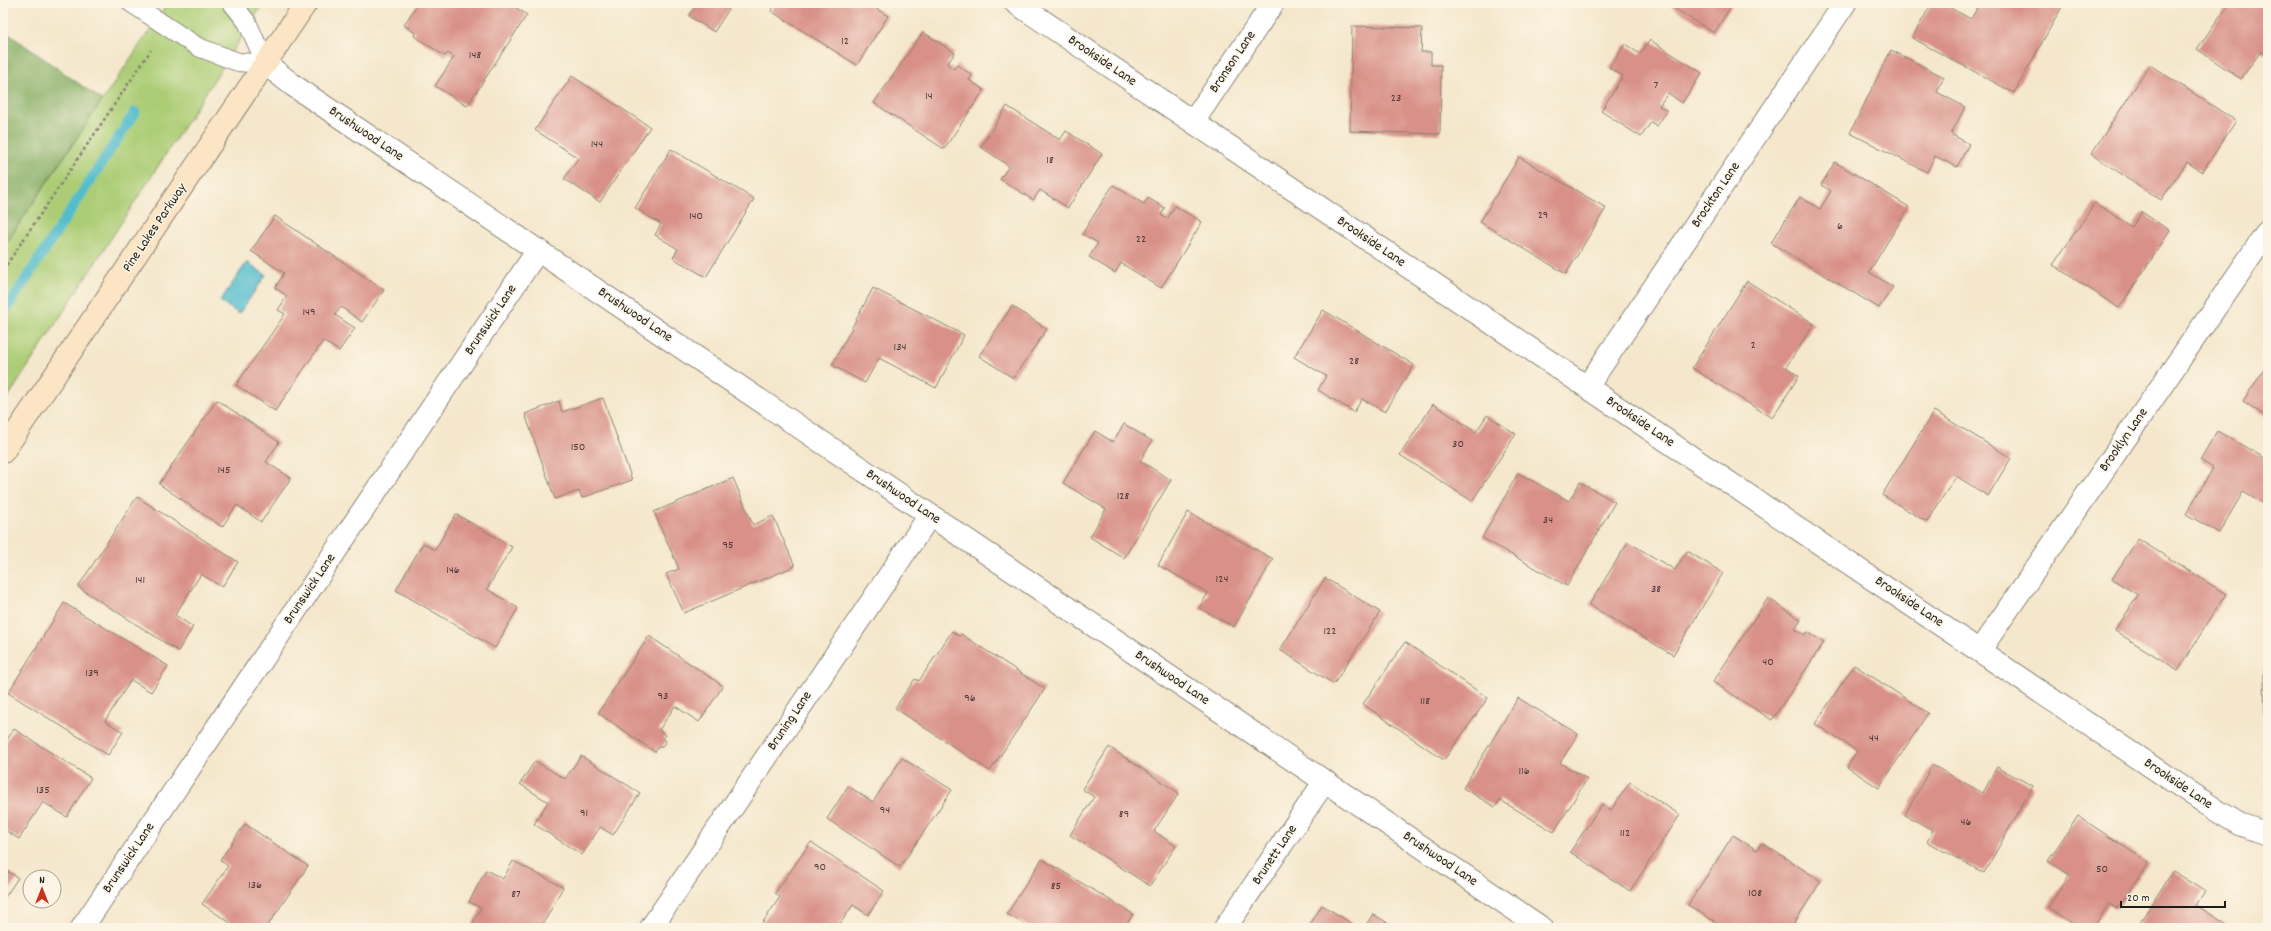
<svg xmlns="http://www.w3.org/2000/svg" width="2271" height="931" font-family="Dekko,sans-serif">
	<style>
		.green { fill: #accd76; stroke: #647449 }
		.forest { fill: #89b067; stroke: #526642 }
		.water { fill: #52bdce; stroke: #376c75 }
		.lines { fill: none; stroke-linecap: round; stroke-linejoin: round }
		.stream { stroke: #52bdce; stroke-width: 10 }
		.building { fill: #d89088 }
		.lane-casing { stroke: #888274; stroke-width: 20 }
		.street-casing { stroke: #888274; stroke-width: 24 }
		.secondary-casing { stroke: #888274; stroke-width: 24 }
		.path { stroke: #888274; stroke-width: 2.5; stroke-dasharray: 3 3; stroke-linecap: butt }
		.lane { stroke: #fff; stroke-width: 18 }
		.street { stroke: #fff; stroke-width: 22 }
		.secondary { stroke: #fce5c4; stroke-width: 22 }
		.labels { text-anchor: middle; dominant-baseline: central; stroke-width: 3; stroke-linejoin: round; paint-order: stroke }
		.number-label { font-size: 12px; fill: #4b3937 }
		.street-label { font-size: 14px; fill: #1c1c1c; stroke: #fcf5e5 }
	</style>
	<rect width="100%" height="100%" fill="#fcf5e5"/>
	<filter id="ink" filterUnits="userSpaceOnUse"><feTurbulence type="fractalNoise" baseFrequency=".025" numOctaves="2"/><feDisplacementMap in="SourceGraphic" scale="8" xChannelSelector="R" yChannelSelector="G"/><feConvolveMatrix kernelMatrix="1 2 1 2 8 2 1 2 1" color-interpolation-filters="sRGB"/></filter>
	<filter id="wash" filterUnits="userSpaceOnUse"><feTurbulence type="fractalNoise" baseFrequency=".012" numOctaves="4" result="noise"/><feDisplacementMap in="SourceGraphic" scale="16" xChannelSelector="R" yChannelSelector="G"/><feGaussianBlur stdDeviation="0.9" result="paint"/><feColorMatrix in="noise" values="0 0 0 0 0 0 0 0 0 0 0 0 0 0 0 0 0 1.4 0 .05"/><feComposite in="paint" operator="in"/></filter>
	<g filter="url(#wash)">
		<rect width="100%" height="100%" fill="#f4e7cc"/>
		<path class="green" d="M168,3H264L3,405V248Z"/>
		<path class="forest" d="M3,30L102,100L3,248Z"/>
		<path class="water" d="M247,262L266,275L239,314L220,301Z"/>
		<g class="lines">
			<path class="stream" d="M3,314L135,112"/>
		</g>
		<g id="blocks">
			<path class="building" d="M418,3H509L527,15L467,106L435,86L454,57L448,53L445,56L414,36L415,33L404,25Z
				M697,3H733L714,32L689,16Z
				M776,3H867L888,16L857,65L771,11Z
				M1666,3H1733L1714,33Z
				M1932,3H1941L1971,19L1980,3H2059L2063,5L2014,93L1912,38Z
				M2229,3H2268V56L2261,51L2241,79L2197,49Z
				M1352,26L1422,28L1421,52H1431V65H1441L1440,134L1350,131Z
				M923,32L955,53L947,64L954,69L957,65L972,75L969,80L984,90L944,149L874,103Z
				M1650,40L1702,73L1682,103L1668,93L1659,106L1667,111L1657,126L1651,122L1641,137L1601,111L1623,76L1609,68L1625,44L1640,54Z
				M1891,50L1944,77L1937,92L1965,107L1951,134L1969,144L1957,167L1935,156L1927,172L1850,133Z
				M2150,65L2236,121L2202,172L2187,162L2161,200L2091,154Z
				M572,76L650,127L600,202L564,179L578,158L535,130Z
				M1007,106L1060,140L1066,131L1102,154L1068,208L1040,190L1033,200L1000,179L1009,166L981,147Z
				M671,149L754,199L706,277L673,258L678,249L655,235L661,224L635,208Z
				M1519,157L1606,208L1566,274L1480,222Z
				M1835,162L1909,207L1869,272L1893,287L1879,308L1771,243L1800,197L1820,209L1831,191L1821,185Z
				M1113,185L1144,204L1148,198L1165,208L1161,215L1167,219L1175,206L1202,222L1161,288L1121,263L1115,273L1089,257L1098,243L1082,234Z
				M2095,203L2132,227L2142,212L2170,231L2119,308L2053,265Z
				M275,216L384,290L362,322L341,307L335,315L355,328L339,351L323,341L275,411L236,385L285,314L278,310L287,296L275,288L284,273L251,251Z
				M1747,281L1814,324L1786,367L1799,376L1772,418L1692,368Z
				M873,288L964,335L936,388L879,358L865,383L832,365Z
				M1012,306L1047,329L1013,378L979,356Z
				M1323,310L1414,365L1385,412L1362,399L1354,412L1318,390L1326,376L1294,357Z
				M2268,364V418L2243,401Z
				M603,398L632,480L582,498L579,491L555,499L525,414L559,401L562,412Z
				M217,400L279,442L266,462L291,478L261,522L237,505L222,527L159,484Z
				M1433,404L1476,432L1487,415L1516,434L1472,501L1400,455Z
				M1934,411L2011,458L1988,496L1956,476L1927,522L1882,495Z
				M1124,424L1152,441L1140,461L1171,480L1124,558L1090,537L1106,509L1063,483L1095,431L1113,442Z
				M2217,431L2268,460V506L2243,492L2219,533L2186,514L2213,468L2200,460Z
				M1518,473L1569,501L1580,482L1615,502L1567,586L1482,538Z
				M733,478L753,525L773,516L795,566L684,613L666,574L679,569L654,512Z
				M137,497L238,562L222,587L201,574L175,615L193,627L178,651L78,587Z
				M1188,512L1273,559L1234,627L1199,608L1208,593L1158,565Z
				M456,514L512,547L487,589L518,608L495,648L396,590L423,543L435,550Z
				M2138,539L2226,594L2178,670L2115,631L2138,595L2112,579Z
				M1628,542L1675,570L1687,551L1723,573L1673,655L1589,605Z
				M1325,578L1380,612L1334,684L1280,650Z
				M1768,598L1801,620L1795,629L1805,635L1807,632L1824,642L1772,720L1713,682Z
				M64,603L168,666L151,692L131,680L105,721L123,732L108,755L8,693Z
				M952,631L959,636L961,634L1045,689L990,771L895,708L915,679L919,681Z
				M649,636L723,686L699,722L675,706L659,730L666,735L663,739L666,741L661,748L659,746L655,752L598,713Z
				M1405,642L1488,698L1444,760L1363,704Z
				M1854,665L1928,713L1879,788L1847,767L1857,751L1815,724Z
				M2264,670H2268V752H2265Z
				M1518,698L1578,734L1560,763L1587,779L1554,832L1500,800L1495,807L1463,788Z
				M14,729L91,778L67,817L43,802L19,839L3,829V746Z
				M1109,747L1179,793L1154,831L1176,846L1150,886L1070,835L1094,797L1082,789Z
				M581,756L640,793L613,835L600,827L582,855L534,824L548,802L520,784L535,761L565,779Z
				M902,758L952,790L900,867L827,819L848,786L873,802Z
				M1932,765L1983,793L1997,767L2033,786L1984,873L1927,842L1933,830L1905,815Z
				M1630,782L1680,815L1630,891L1570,852L1602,804L1611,810Z
				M2078,816L2149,863L2117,909L2109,904L2093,928H2079L2048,907L2070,875L2048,861Z
				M245,824L308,866L266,928H238L202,904L228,866L220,860Z
				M1733,835L1757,850L1762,843L1821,881L1791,928H1725L1688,905Z
				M811,842L884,891L868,915L853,905L837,928H759L780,897L775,893Z
				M1042,859L1133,914L1124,928H1031L1007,914Z
				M513,861L563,887L541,928H470L481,908L469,902L486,870L503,879Z
				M3,868L18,878L3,900Z
				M2173,871L2205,891L2196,905L2232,928H2136Z
				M1322,905L1359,928H1308Z
				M1373,914L1396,928H1364Z"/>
		</g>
	</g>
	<g filter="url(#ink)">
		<use href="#blocks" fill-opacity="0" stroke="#888274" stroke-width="1"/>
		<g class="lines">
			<g class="lane-casing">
				<path id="lane" d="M131,3L198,47L238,62L266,64L247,22L232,3"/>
			</g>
			<g class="street-casing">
				<path id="street" d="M1016,3L2219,812L2239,824L2268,834
					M266,64L294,86L1542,928
					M1193,122L1273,3
					M1587,387L1845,3
					M1980,650L2268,231
					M82,928L538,250
					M651,928L930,515
					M1225,928L1325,781"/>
			</g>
			<g class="secondary-casing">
				<path id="secondary" d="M3,452L306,3"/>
			</g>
			<path class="path" d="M3,270L151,50"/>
			<use href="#lane" class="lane"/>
			<use href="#street" class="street"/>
			<use href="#secondary" class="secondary"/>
		</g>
	</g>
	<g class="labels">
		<g class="number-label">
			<text x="845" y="41">12</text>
			<text x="475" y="55">148</text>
			<text x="1656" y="85">7</text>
			<text x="929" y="96">14</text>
			<text x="1396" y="98">23</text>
			<text x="597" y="144">144</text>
			<text x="1050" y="160">18</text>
			<text x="1543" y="215">29</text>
			<text x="696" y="216">140</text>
			<text x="1840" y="226">6</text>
			<text x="1141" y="239">22</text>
			<text x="309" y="312">149</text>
			<text x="1753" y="345">2</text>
			<text x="900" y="347">134</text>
			<text x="1354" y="361">28</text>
			<text x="1458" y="444">30</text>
			<text x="578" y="447">150</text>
			<text x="224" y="470">145</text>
			<text x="1123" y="496">128</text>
			<text x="1548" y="520">34</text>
			<text x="728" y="545">95</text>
			<text x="453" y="570">146</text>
			<text x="1222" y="579">124</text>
			<text x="140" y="580">141</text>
			<text x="1656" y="589">38</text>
			<text x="1330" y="631">122</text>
			<text x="1768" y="662">40</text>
			<text x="92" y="673">139</text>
			<text x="663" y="696">93</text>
			<text x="970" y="698">96</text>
			<text x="1425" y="701">118</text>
			<text x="1874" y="738">44</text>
			<text x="1524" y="771">116</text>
			<text x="43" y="790">135</text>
			<text x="885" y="810">94</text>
			<text x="584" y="813">91</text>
			<text x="1124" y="814">89</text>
			<text x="1966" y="822">46</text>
			<text x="1625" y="833">112</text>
			<text x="820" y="867">90</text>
			<text x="2102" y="869">50</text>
			<text x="255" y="885">136</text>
			<text x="1056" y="886">85</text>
			<text x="1755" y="893">108</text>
			<text x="516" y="894">87</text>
		</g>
		<g class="street-label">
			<text transform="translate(1102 61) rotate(34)">Brookside Lane</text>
			<text transform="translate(1233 62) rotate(-56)">Bronson Lane</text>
			<text transform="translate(366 134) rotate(34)">Brushwood Lane</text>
			<text transform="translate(1716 195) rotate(-56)">Brockton Lane</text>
			<text transform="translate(155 228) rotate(-56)">Pine Lakes Parkway</text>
			<text transform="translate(1371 242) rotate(34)">Brookside Lane</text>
			<text transform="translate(635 315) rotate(34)">Brushwood Lane</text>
			<text transform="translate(491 320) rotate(-56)">Brunswick Lane</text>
			<text transform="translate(1640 422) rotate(34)">Brookside Lane</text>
			<text transform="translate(2124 440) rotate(-55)">Brooklyn Lane</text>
			<text transform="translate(903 497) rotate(34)">Brushwood Lane</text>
			<text transform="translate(310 589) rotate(-56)">Brunswick Lane</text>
			<text transform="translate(1909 602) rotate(34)">Brookside Lane</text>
			<text transform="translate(1172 678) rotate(34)">Brushwood Lane</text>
			<text transform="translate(790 721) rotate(-56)">Bruning Lane</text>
			<text transform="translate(2178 784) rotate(34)">Brookside Lane</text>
			<text transform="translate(1275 855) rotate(-56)">Brunett Lane</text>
			<text transform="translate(129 858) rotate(-56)">Brunswick Lane</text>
			<text transform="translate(1440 859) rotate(34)">Brushwood Lane</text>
		</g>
	</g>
	<rect width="2271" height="931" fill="none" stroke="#fcf5e5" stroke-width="16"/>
	<g transform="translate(42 889)"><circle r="19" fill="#fcf5e5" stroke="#a29e95"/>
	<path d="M0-3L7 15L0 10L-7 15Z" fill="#c8321e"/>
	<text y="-6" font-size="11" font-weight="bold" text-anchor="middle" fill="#1c1c1c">N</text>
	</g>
	<path d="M2121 901v6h104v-6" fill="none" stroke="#1c1c1c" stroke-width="2"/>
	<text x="2127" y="901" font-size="12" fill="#1c1c1c" stroke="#fcf5e5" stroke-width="3" paint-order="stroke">20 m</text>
</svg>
